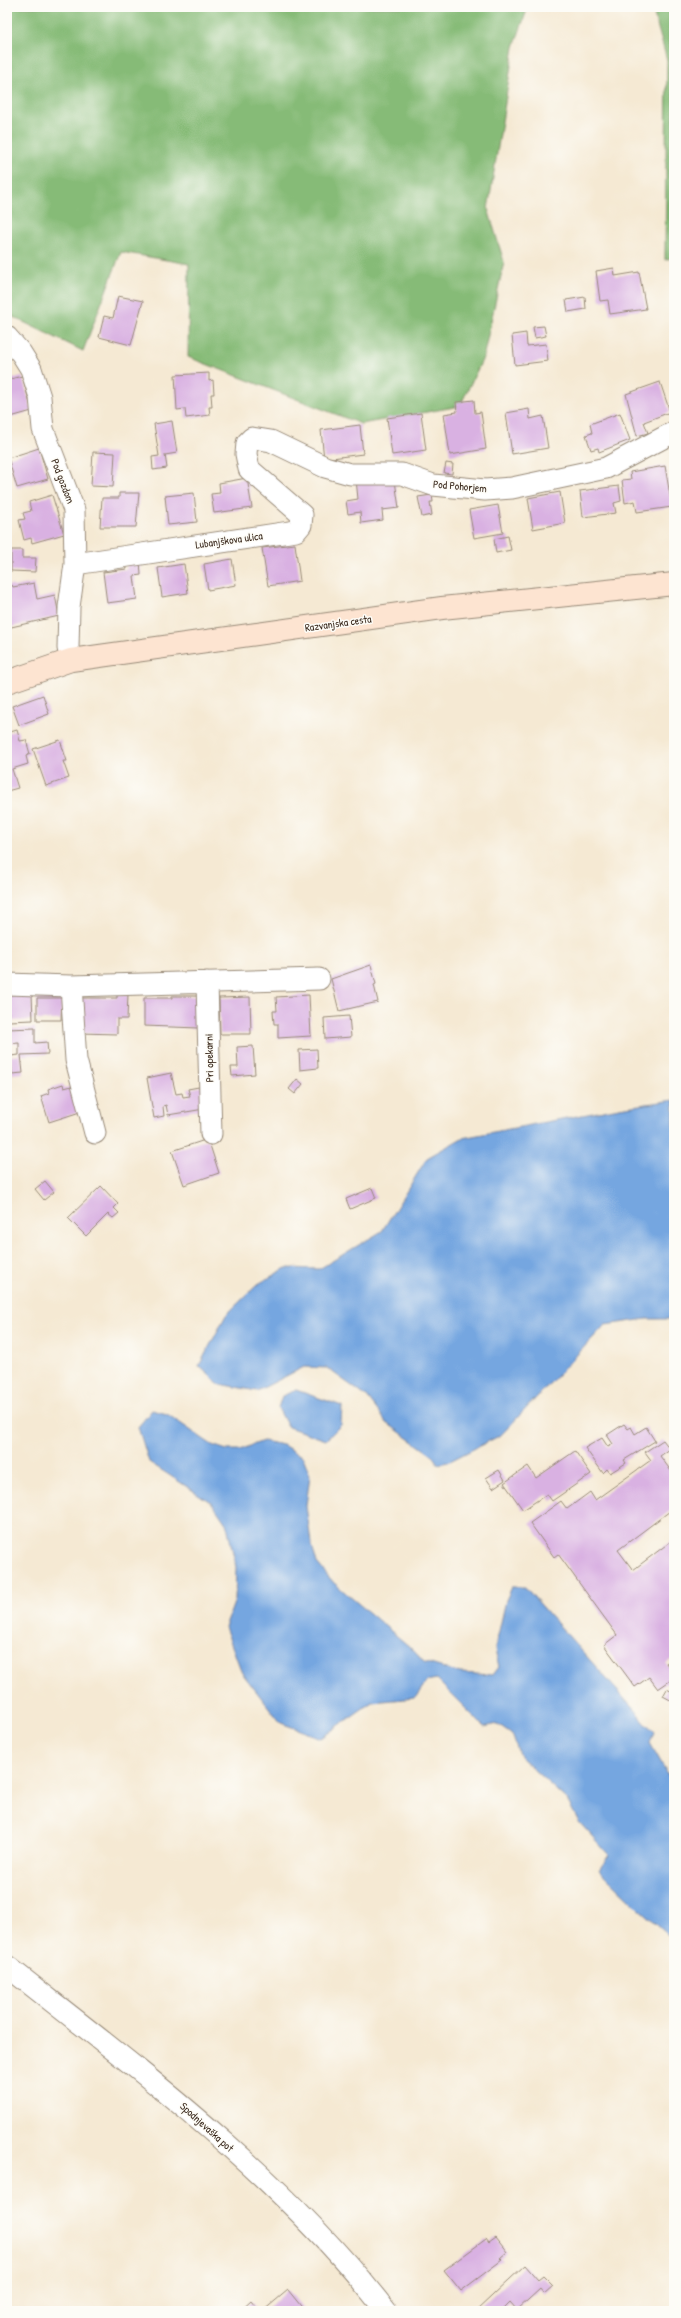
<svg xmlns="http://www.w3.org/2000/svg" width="681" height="2318" font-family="'Patrick Hand',sans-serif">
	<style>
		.forest { fill: #86bb77; stroke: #60724a }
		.water { fill: #75a6e0; stroke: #58687f }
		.building { fill: #d9b1e2 }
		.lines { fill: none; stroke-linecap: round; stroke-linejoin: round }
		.street-casing { stroke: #988a78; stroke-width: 23 }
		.secondary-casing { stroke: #988a78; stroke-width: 24 }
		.street { stroke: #fff; stroke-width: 21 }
		.secondary { stroke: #fde4d1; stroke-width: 22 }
		.labels { text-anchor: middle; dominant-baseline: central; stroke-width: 3; stroke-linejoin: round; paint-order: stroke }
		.street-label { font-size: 11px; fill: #3b2a1e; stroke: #fdfcf7 }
	</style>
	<rect width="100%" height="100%" fill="#fdfcf7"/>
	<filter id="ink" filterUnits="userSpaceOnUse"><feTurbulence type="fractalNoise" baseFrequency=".025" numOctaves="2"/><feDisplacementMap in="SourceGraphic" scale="8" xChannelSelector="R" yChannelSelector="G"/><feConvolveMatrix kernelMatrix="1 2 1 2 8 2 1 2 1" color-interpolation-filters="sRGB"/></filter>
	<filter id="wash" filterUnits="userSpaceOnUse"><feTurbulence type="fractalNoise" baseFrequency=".012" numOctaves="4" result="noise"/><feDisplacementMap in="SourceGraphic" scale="16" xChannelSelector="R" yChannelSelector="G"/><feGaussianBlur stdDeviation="0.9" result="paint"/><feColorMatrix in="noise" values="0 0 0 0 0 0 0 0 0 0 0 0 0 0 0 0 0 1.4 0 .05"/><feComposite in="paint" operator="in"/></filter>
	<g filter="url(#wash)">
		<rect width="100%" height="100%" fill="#f5e9d3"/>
		<path class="forest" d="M7,7H528L514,47L488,209L504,262L483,358L460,406L361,424L188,357L189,264L121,252L83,351L7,314Z
			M652,7H674V257L665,260L667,60Z"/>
		<path class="water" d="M674,1100V1319H646L605,1325L501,1435L448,1462L438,1464L432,1455L387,1423L367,1397L327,1368L304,1367L257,1391L219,1384L199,1366L226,1315L258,1284L286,1268L319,1269L382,1231L427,1158L462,1138L619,1108Z
			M296,1390L342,1406L341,1425L326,1440L288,1427L278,1408L282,1396Z
			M152,1410L167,1414L212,1445L227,1450H240L263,1441L283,1445L303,1457L310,1475L306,1506L311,1542L317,1563L334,1583L411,1648L424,1662L460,1673L493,1675L499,1667L495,1649L506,1600L512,1587H525L654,1732L650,1743L674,1785V1940L637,1907L599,1870L609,1855L579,1822L567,1800L520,1757L512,1734L498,1724L484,1727L436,1679L427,1681L415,1698L372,1702L321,1738L281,1723L242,1673L225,1627L235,1600L236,1567L227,1525L212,1503L149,1462L138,1427Z"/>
		<g id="blocks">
			<path class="building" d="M614,268L615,276L639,272L646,309L610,314L608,300L600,301L596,271Z
				M118,296L143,301L131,345L99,337L104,316L113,318Z
				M585,297L586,309L568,312L566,300Z
				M544,326L546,336L535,338L533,327Z
				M526,333L527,346L546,344L548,361L515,365L512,335Z
				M209,373V381L213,380L214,394H211L212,407H209L210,415L186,418L185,409L177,410L175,375Z
				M22,376L32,411L7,418V380Z
				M660,382L670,412L644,422L648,433L637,436L626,394Z
				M474,400L475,413L481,412L486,449L450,455L444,414L457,412L456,402Z
				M529,409L530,419L543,416L548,448L512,454L506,413Z
				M421,413L426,450L392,455L387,418Z
				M620,413L630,440L599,452L598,448L591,450L586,435L592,433L590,424Z
				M172,421L177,453L165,455L167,468L153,470L152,457L159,456L154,424Z
				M360,425L363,454L324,459L321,430Z
				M39,448L48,479L17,488L8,458Z
				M93,452L115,453L113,487L91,486Z
				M446,463L453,464L452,474L444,473Z
				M665,466L672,507L637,512L635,501L625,503L622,480L631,479L630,472Z
				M394,474L399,508L382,510L383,520L361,523L360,512L348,514L346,501L358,499L356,479Z
				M247,478L252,508L214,513L211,494L220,493L219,483Z
				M619,486L621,501L614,503L616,513L583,517L580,491Z
				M560,492L565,523L533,529L528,498Z
				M119,493H139L136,527H100L102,498H119Z
				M194,493L197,522L168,525L165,496Z
				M52,495L64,534L32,543L31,538L24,540L19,520L25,519L23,513L31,511L29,502Z
				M432,495L433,502H430L432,515L422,517L418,497Z
				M498,505L503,533L474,538L469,510Z
				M508,536L511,550L496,553L494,539Z
				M295,544L300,581L268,586L262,548Z
				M11,550H22V558H36L35,572L11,571Z
				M232,559L236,585L208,590L204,564Z
				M140,560L141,575L134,576L137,599L107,603L103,572L127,569L126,562Z
				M184,564L188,593L162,597L158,568Z
				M34,583L37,599L55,595L59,616L7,628V586L12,585L13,587Z
				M43,695L49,714L19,725L12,706Z
				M17,730L20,741L26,740L30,754L26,756L28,764L12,769L18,788L7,791V733Z
				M60,740L67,761H63L69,778L46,786L33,749Z
				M371,965L376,984L374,985L378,1002L339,1011L331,979Z
				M32,994L33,1020L9,1021L8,995Z
				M117,994H128L127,1019H117V1034L80,1033V998H117Z
				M309,995L311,1036L278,1038V1024H274L273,1011H277L276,997Z
				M172,996H198L199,1028L144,1026V998H172Z
				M250,997L251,1034H220L219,998Z
				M37,998H62L61,1020H37Z
				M349,1016L351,1037L325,1039L324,1018Z
				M35,1028V1043L47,1042L48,1054L21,1055L23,1073L12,1074L11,1056L19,1055V1043L7,1044V1029Z
				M253,1046L255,1074L232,1076L231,1067H238L237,1047Z
				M317,1049L318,1068L300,1070L299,1050Z
				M171,1073L176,1094L182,1093L183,1097L190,1096L188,1089L204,1086V1109L168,1115L166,1105L163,1106L164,1116L154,1118L147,1078Z
				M297,1079L303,1084L295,1094L289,1089Z
				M63,1084L64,1088L72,1086L80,1112L49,1122L41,1096L49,1093L48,1089Z
				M208,1139L219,1173L184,1185L172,1151Z
				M45,1181L54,1192L44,1200L35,1189Z
				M101,1186L118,1204L114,1208L119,1213L113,1218L108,1214L86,1236L68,1218Z
				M372,1188L376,1198L350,1209L346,1199Z
				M624,1424L628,1429L631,1427L635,1434L646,1427L655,1441L624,1460L626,1463L610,1473L607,1469L603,1473L585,1448L602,1438L608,1447L613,1444L607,1435Z
				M663,1440L670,1449L660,1456L674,1475V1508L618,1550L633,1570L674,1539V1658L666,1663L674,1674V1678L658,1689L649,1677L635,1687L604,1645L617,1635L558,1554L554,1557L530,1523L561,1501L567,1509L590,1492L595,1500L651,1460L645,1452Z
				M575,1451L591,1474L552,1501L547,1494L523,1510L504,1483L528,1466L536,1478Z
				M499,1470L505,1480L493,1488L486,1478Z
				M667,1689L674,1693V1702L663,1696Z
				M496,2238L507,2252L500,2258L502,2260L461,2291L444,2270L486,2239L489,2243Z
				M525,2265L538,2280L543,2276L553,2286L544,2294L540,2289L517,2310L510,2302L501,2311H476Z
				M288,2290L305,2311H263Z
				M251,2301L259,2311H240Z"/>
		</g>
	</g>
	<g filter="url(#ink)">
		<use href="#blocks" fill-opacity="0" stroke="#988a78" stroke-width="1"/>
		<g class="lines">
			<g class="street-casing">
				<path id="street" d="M7,337L21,353L31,369L40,397L43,429L74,510L75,564L69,607L68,648L71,660
					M75,564L296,531L301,525L302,515L249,469L246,454L247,443L252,438L271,441L325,467L350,474H402L433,485L485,490L512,488L606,468L674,432
					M207,982L211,1134
					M7,984L71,986L319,979
					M71,986L76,1060L95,1133
					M7,1966C141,2072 281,2175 386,2311"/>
			</g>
			<g class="secondary-casing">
				<path id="secondary" d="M7,682L71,660L442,608L674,584"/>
			</g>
			<use href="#street" class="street"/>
			<use href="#secondary" class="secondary"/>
		</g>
	</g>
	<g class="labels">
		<g class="street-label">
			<text transform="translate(63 481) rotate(69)">Pod gozdom</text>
			<text transform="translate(460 486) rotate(5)">Pod Pohorjem</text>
			<text transform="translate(229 540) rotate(-8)">Lubanjškova ulica</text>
			<text transform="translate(338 623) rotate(-8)">Razvanjska cesta</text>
			<text transform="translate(209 1058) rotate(-91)">Pri opekarni</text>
			<text transform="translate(207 2127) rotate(42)">Spodnjevaška pot</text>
		</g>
	</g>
	<rect width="681" height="2318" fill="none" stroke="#fdfcf7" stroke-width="24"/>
</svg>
